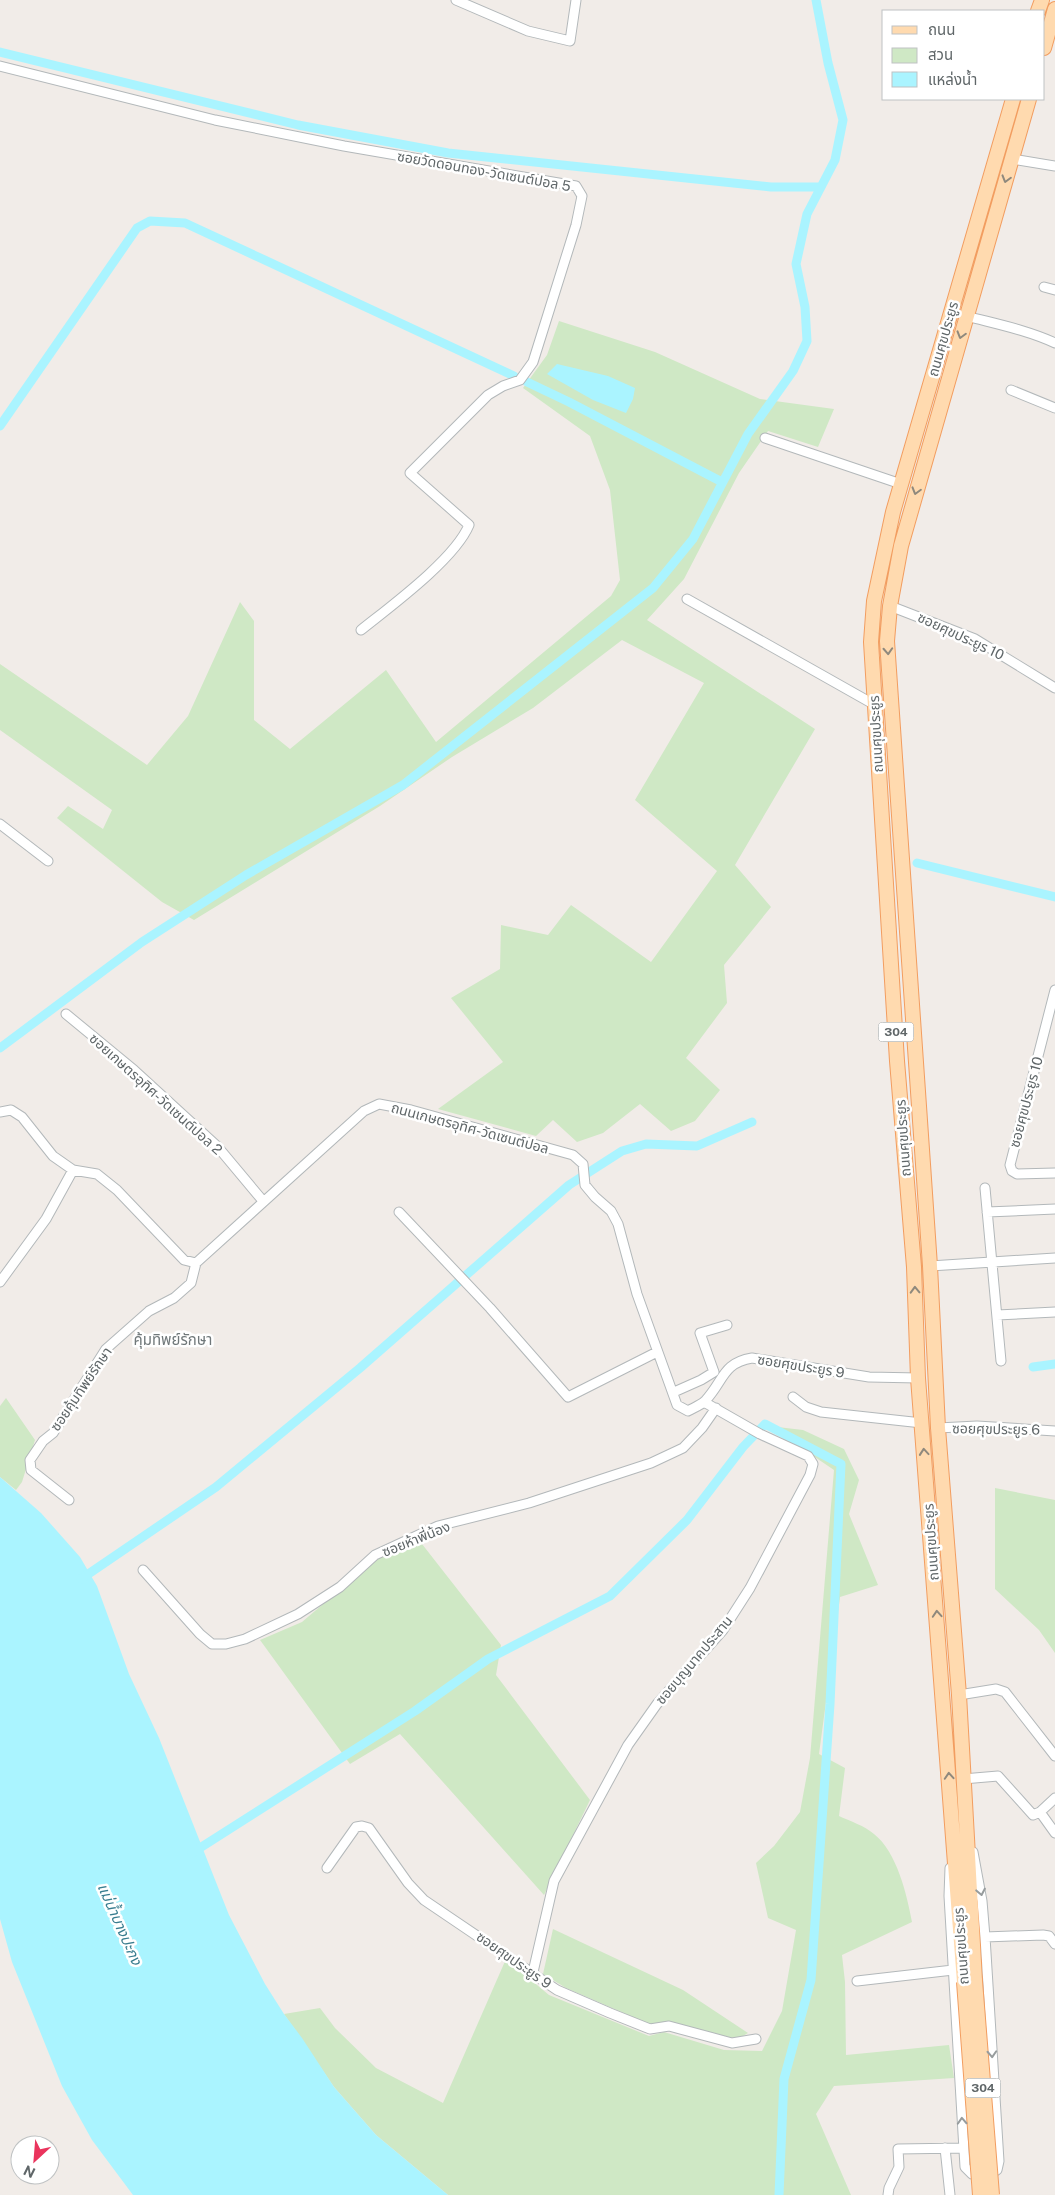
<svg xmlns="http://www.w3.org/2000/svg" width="1055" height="2195" font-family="'Public Sans','Noto Sans Thai',sans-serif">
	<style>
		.green { fill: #cfe8c5 }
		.water { fill: #aaf4ff }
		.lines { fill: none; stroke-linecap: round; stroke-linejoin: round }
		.canal { stroke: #aaf4ff; stroke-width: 9 }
		.street-casing { stroke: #b3b8ba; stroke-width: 11 }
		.primary-casing { stroke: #f29d60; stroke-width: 16 }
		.street { stroke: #fff; stroke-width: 9 }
		.primary { stroke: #ffdaaf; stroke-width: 14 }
		.primary-bridge-casing { stroke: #f29d60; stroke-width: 16; stroke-linecap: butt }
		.primary-bridge { stroke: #ffdaaf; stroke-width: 14 }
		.oneway { stroke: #8f897d }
		.oneway2 { stroke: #979c9d }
		.labels { text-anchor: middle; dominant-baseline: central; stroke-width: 5; stroke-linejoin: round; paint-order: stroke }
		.shield { fill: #fff; stroke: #8f9495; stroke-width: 1 }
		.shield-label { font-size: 12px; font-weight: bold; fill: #5f6668 }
		.street-label { font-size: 14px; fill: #5f6668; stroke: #fff }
		.neighbourhood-label { font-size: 15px; fill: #70787a; stroke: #fff }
		.water-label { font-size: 15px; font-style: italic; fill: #397d8f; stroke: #fff }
	</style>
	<rect width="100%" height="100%" fill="#f1ece8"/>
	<path class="green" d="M559,321L655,352L760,399L834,409L818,447L768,431L739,473L684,579L647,620L815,729L735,865L771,907L724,965L727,1003L686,1058L720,1090L695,1121L671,1131L640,1104L603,1133L577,1142L553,1120L536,1136L438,1109L503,1062L451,998L500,969L501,925L548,935L571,905L651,962L717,871L635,800L704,683L622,640L533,708L452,757L380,806L194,920L162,902L57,818L68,806L103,829L112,810L0,730V664L147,765L188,716L240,602L254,621V720L290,749L386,670L436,742L611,596L620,580L610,490L590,436L523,388L547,355Z
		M6,1398L35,1440L22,1482L16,1490L0,1477V1406Z
		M769,1426L803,1430L844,1449L859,1480L849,1514L878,1585L840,1597L819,1754L845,1768L839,1816C850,1821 865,1826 874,1834C897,1852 907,1895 912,1922L842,1955L845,1982L846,2055L949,2045L954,2078L834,2086L816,2114L851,2195H448L376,2135L334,2087L284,2014L320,2008L335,2028L376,2068L443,2103L506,1959L549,1995L649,2036L664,2032L724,2050L762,2051L782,2011L796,1930L768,1918L756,1863L774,1846L800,1812L810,1758L834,1470Z
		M995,1488L1055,1500V1653L1039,1630L995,1589Z
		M422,1544L501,1645L496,1675L590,1800L544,1895L400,1734L350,1764L260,1640L302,1622L376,1559Z
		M553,1929L683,1990L748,2033L738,2039L701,2031L649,2024L566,1988L543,1974Z"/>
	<path class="water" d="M557,364L608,376L635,388L633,399L626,413L593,400L547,374Z
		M0,1477L41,1513L80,1557L97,1586L129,1674L159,1738L229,1915L265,1984L284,2014L302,2038L334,2087L376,2135L448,2195H133L92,2140L62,2086L12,1962L0,1919Z"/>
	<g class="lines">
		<path class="canal" d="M0,52L298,125L448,153L771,187H821
			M527,382L569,402L722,482
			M0,426L137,228L150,221L185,223L514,376
			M917,863L1055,897
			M0,1048L142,942L246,875L403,785L653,588L693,539L748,434L793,371L807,341L805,307L796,264L807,214L835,160L843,120L828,63L816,0
			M1033,1367L1055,1364
			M81,1579L216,1487L360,1368L569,1185L622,1151L646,1144L697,1146L752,1122
			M192,1853L415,1711L488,1659L610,1596L687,1520L743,1447L765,1424L841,1464L830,1704L811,1980L784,2079L779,2195"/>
		<g class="street-casing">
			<path id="street" d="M456,0L528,31L570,41L576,0
				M0,66L215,120L344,146L576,186L582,196L576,225L533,362L520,380L503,386L488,395L410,473L469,525C455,559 391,606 361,630
				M1012,159L1055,166
				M1044,287L1055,290
				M966,316C996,324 1027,330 1055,343
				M1011,390L1055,408
				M765,438L901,484
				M687,599L875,705
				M890,606L975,639L1055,688
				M0,824L48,861
				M1055,990L1010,1165L1012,1171L1017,1174L1055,1173
				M66,1014L134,1070L217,1146L263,1201
				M0,1112L11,1110L22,1117L53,1156L73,1170L97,1174L117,1190L184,1260L196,1263L364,1111L379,1104L411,1110L573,1155L583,1164L585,1185L595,1197L611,1211L618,1224L637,1294L677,1405L688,1411C693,1408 701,1405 705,1401C724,1381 722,1363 752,1358L869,1377L918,1378
				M985,1188L1001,1361
				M399,1212L490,1308L568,1397L657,1352
				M987,1212L1055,1209
				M930,1266L1055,1258
				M0,1282L46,1219L73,1170
				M997,1315L1055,1312
				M674,1392L701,1380L714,1372L700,1333L727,1325
				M793,1397L806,1407L821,1412L922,1423
				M938,1428L977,1426L1055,1431
				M69,1500L31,1470L30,1460L43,1441L53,1433L106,1349L149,1311L174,1298L191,1283L196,1263
				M143,1570L200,1634L212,1644H226L245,1639L298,1614L340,1587L375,1555L438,1526L529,1503L651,1463L683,1448L702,1428L716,1408
				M959,1695L996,1689L1005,1692L1055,1756
				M963,1779L998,1776L1033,1815L1040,1812L1055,1798
				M1040,1812L1055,1833
				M327,1868L356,1827L362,1826L369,1828L408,1883L424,1900L557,1990L610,2013L650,2029L669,2026L732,2043L756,2039
				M950,1868L949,1896L965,2167L972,2174L993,2172L997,2170L999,2161L985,1937L982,1901L973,1852
				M985,1937L1043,1935L1049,1936L1055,1944
				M533,1972L554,1881L628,1745L657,1704L723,1630L750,1588L810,1475L813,1464L808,1456L760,1434L704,1402
				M857,1981L953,1970
				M945,2148L950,2195
				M888,2195L889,2188L899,2167L898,2149L963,2148"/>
		</g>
		<g class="primary-casing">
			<path id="primary" d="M1038,11L1042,0
				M1044,48L1055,9
				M975,1981L959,1695L938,1428L930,1266L887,641L890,606L901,546L1029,99
				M964,1982L918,1378L914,1267L897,1061L871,642L874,601L893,512L1013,99"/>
		</g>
		<use href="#street" class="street"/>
		<use href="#primary" class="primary"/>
		<g class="primary-bridge-casing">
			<path id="primary-bridge" d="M975,1981L992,2195
				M964,1982L980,2195"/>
		</g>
		<use href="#primary-bridge" class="primary-bridge"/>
	</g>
	<defs><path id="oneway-chevron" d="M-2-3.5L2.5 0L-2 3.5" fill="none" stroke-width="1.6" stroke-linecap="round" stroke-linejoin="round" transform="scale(1.25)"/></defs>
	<g class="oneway">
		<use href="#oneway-chevron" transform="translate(1006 179) rotate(106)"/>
		<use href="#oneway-chevron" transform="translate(961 335) rotate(106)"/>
		<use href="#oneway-chevron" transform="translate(916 491) rotate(106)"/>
		<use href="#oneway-chevron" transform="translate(888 651) rotate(87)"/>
		<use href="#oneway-chevron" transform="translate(915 1290) rotate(-92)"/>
		<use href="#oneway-chevron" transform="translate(924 1452) rotate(-95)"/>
		<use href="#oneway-chevron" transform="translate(937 1614) rotate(-94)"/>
		<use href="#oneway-chevron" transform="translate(949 1776) rotate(-94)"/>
	</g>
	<g class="oneway2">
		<use href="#oneway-chevron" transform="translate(981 1892) rotate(79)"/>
		<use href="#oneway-chevron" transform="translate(992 2054) rotate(87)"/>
		<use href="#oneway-chevron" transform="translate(962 2121) rotate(-93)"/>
	</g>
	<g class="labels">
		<g class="shield">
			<rect x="878.5" y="1022.5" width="35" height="19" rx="4"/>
			<rect x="965.5" y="2078.5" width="35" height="19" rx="4"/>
		</g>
		<g class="shield-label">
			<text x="896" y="1032">304</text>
			<text x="983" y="2088">304</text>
		</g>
		<g class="street-label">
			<text transform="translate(484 171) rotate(10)">ซอยวัดดอนทอง-วัดเซนต์ปอล 5</text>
			<text transform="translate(943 339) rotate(-74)">ถนนศุขประยูร</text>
			<text transform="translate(961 636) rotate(25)">ซอยศุขประยูร 10</text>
			<text transform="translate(876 734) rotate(-93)">ถนนศุขประยูร</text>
			<text transform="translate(156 1094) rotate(42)">ซอยเกษตรอุทิศ-วัดเซนต์ปอล 2</text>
			<text transform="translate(1026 1102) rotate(-75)">ซอยศุขประยูร 10</text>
			<text transform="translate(470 1128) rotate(15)">ถนนเกษตรอุทิศ-วัดเซนต์ปอล</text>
			<text transform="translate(903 1138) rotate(-94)">ถนนศุขประยูร</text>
			<text transform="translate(801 1366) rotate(9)">ซอยศุขประยูร 9</text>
			<text transform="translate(81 1389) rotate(-56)">ซอยคุ้มทิพย์รักษา</text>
			<text transform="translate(996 1429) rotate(1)">ซอยศุขประยูร 6</text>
			<text transform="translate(416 1539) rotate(-22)">ซอยห้าพี่น้อง</text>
			<text transform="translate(931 1542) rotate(-94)">ถนนศุขประยูร</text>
			<text transform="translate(694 1660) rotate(-50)">ซอยบุญนาคประสาน</text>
			<text transform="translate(961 1946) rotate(-94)">ถนนศุขประยูร</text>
			<text transform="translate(514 1960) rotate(35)">ซอยศุขประยูร 9</text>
		</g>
		<g class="neighbourhood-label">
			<text x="173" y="1339">คุ้มทิพย์รักษา</text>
		</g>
		<g class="water-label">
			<text transform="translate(120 1924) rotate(66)">แม่น้ำบางปะกง</text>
		</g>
	</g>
	<rect x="882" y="10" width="162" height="90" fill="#ffffff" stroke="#bfc2c3"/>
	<rect x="892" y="26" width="25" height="8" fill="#ffdaaf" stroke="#bfc2c3"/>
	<text x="928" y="35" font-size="15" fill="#5f6668">ถนน</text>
	<rect x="892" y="48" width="25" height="15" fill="#cfe8c5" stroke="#bfc2c3"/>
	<text x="928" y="60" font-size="15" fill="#5f6668">สวน</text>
	<rect x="892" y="72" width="25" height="15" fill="#aaf4ff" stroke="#bfc2c3"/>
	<text x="928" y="85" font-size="15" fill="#5f6668">แหล่งน้ำ</text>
	<g transform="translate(35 2160) rotate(206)"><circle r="24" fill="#ffffff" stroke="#bfc2c3"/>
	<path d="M0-4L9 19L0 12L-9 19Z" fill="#ea345d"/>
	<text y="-8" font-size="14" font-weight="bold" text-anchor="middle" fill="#5f6668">N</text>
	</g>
</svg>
